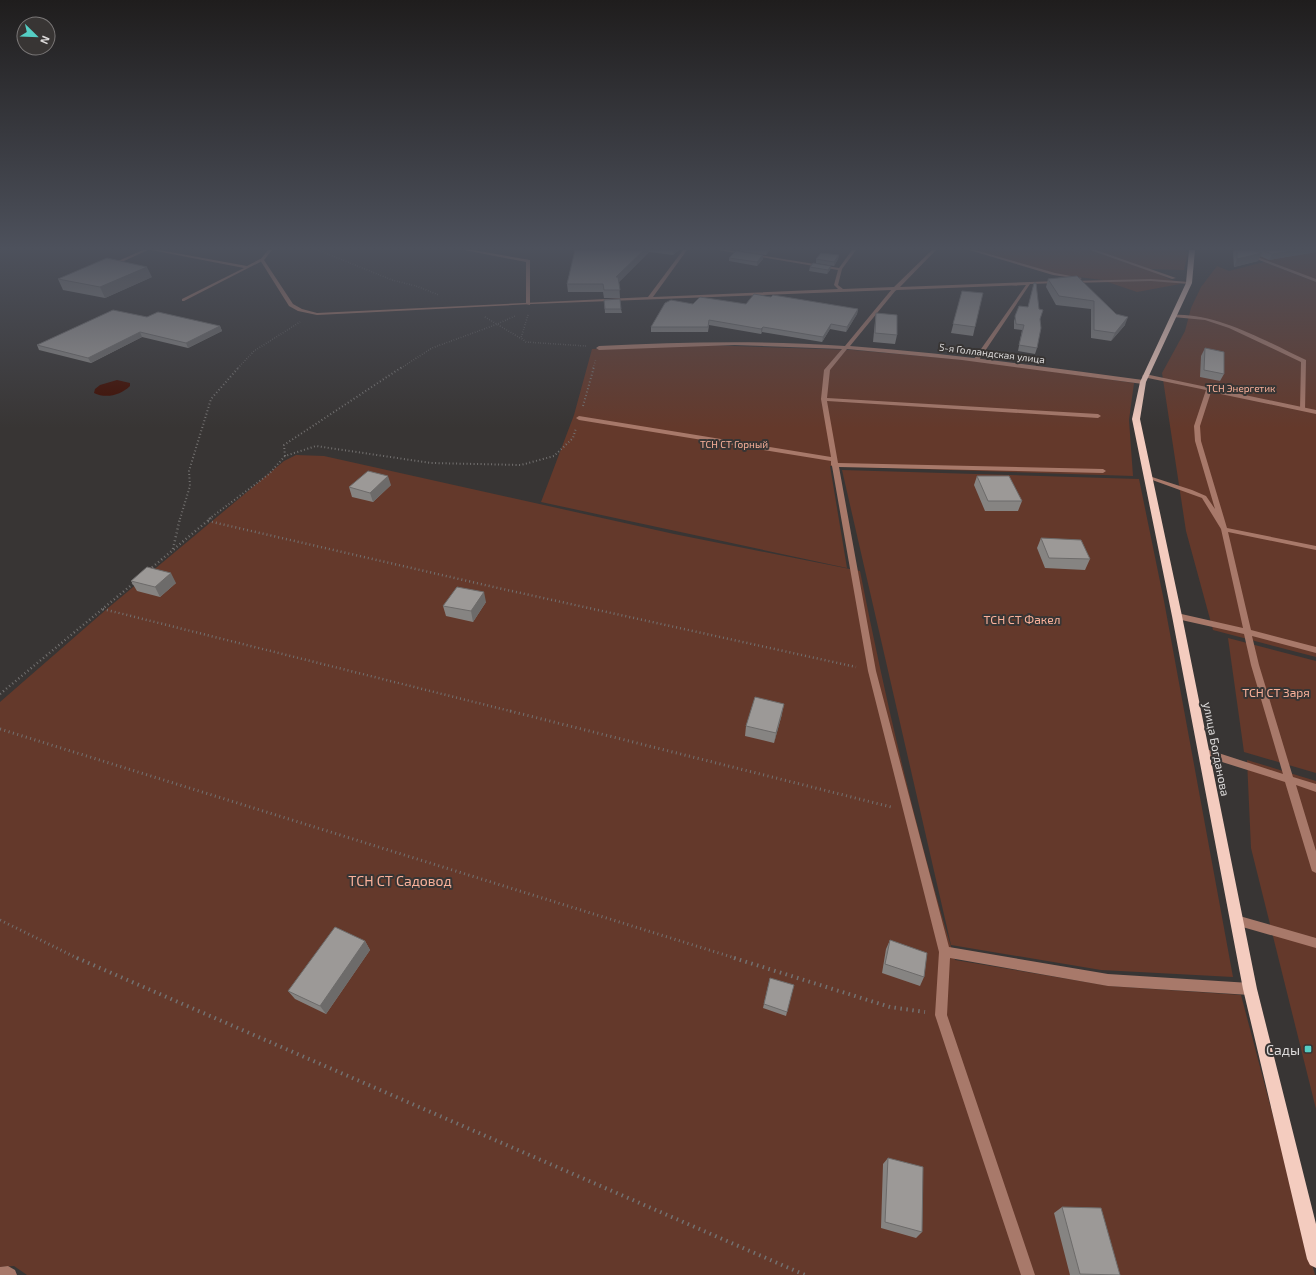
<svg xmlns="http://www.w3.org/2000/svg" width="1316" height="1275" font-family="'Exo 2',sans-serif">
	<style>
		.green { fill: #64392b }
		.water { fill: #400d00 }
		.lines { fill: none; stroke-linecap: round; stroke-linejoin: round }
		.path-far4 { stroke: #737170; stroke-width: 1.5; stroke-dasharray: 0.5 2; stroke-linecap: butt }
		.path-far3 { stroke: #737170; stroke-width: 2; stroke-dasharray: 1 2.5; stroke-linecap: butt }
		.path-far2 { stroke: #737170; stroke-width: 2.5; stroke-dasharray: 1 3; stroke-linecap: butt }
		.path-far1 { stroke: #737170; stroke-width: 3; stroke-dasharray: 1 3.5; stroke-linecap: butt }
		.path { stroke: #737170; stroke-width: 4; stroke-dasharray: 1.5 4.5; stroke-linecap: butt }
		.service { fill: #a8796a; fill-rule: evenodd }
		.minor { fill: #a8796a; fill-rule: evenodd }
		.primary { fill: #f4ccbf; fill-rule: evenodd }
		.wall { fill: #868482 }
		.shaded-wall { fill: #6d6b6a }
		.building { fill: #9c9997; stroke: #6d6b6a }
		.poi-dot { fill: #55cec4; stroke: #383534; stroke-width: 1.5 }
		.labels { text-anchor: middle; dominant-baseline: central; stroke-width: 4; stroke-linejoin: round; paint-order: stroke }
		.far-street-label { font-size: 10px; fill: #dddbdb; stroke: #383534 }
		.far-park-label { font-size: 10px; fill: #f9b19a; stroke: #383534 }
		.park-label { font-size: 12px; fill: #f9b19a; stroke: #383534 }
		.street-label { font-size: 12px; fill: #dddbdb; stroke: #383534 }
		.near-park-label { font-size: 14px; fill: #f9b19a; stroke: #383534 }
		.near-poi-label { font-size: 14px; fill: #dddbdb; stroke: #383534; text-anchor: end }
	</style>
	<rect width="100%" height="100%" fill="#383534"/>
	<path class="green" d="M972,250H1186L1188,253L1184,270L1148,269L1180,284L1137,292L1102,280L1055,274Z
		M1238,250H1316V280Z
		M1264,262L1316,282V657L1213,630L1186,531L1162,373L1185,331L1191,308L1201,287L1217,266L1229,271Z
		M703,345L853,350L977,361L1134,383L1129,420L1133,476L830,466L847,568L541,502L574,415L592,349Z
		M296,455L324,456L674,534L860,571C886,702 916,832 955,960L1110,986L1241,995L1315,1275H27L14,1266L0,1267V702L108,608L284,461Z
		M842,470L1139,479L1164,601L1233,977L1101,970L951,945Z
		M1228,638L1316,661V773L1244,752Z
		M1247,760L1316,781V1109L1251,848Z"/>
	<path class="water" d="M117,380L130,383V386C121,395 106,399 94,393L95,389L100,385Z"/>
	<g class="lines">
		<path class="path-far4" d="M318,250L392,280L416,286L439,295
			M1072,250L1081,253
			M528,315L521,338L526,342L586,346
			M485,317L520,338
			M238,368L254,351L300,322
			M401,368L432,348L495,325L515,316
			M593,368L596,359"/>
		<path class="path-far3" d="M583,406L594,367
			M285,456L284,445L402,367
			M180,519L190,486L189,471L211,399L239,367
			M209,519L269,474L285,456L316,446L431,463L521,465L554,456L573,438L576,428"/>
		<path class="path-far2" d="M208,521L498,588L856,667
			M173,549L180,518
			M149,570L211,518
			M103,609L514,712
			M0,694L135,582"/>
		<path class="path-far1" d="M510,711L891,807
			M0,729L738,959
			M0,920L79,959"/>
		<path class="path" d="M77,958L805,1275
			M734,958L890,1007L925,1012"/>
		<path class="service" d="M143,250H148L113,266L109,265Z
			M151,250H159L247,266L260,259L264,260L184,301H182V299L244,268Z
			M464,250H473L530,260V305L526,304V262Z
			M892,289L896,290L850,346C948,353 1046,367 1143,380L1146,382L1143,384L962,360L847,349L830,370L827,398L1098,414L1101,416L1098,418L827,401L838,463L1103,469L1106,471L1103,473L839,467L876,671L949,947L1108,974L1250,983L1254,985L1256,989L1254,993L1250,995L1108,986L950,958L947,1015L1035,1275H1021L935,1015L939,952L868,671L832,466L831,465V461L579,420L576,418L579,416L831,457L821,399L824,370L842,349L735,345L599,350L596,348L599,346C681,342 763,340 845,346Z
			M1171,315C1214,311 1268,342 1306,360L1305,410L1300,409L1301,362L1229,328L1205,320L1173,317L1171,316Z
			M8,1266L15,1270L17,1275H0V1267Z"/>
		<path class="minor" d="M268,250H272L264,260L293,304L302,309L317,313L648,297L683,250H687L653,297L838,289L834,285L838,270L718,250H727L839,268L852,250H856L842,269L838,285L843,289L894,287L932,250H936L900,287L1058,281L1060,282L1058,283L1030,284L979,360L977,361L974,359L1026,285L897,290L894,291L892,290L532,304L317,315L298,311L289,306L260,260Z
			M969,250H975L1055,273L1082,278L1080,279L1053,275Z
			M1090,250H1096L1176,278L1172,279Z
			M1233,250H1239L1316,279V282Z
			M1151,279L1189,282L1191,283L1189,284L1151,281L1071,283L1069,282L1071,281Z
			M1145,374L1316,410V414L1211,392L1200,426L1201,441L1227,528L1316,546V550L1228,532L1251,630L1316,647V653L1252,636L1259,665L1293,777L1316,784V792L1296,785L1316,851V873L1312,871L1311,868L1285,782L1200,755L1198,752L1200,749L1203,748L1283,774L1251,665L1244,634L1177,619L1173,616L1177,613L1243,628L1221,529L1202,498L1144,477L1145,476H1149L1192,490L1206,496L1215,509L1195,441L1194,426L1206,390L1143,377L1142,376Z
			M1236,915L1316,938V948L1232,924L1231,920L1232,916Z"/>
		<path class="primary" d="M1189,250H1195L1192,283L1146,382L1140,419L1182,616L1257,989L1316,1224V1268L1310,1265L1307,1259L1243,989L1172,616L1132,419L1140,382L1186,283Z"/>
	</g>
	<path class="wall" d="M575,250H679L673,255L649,252L619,282L620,298H604L603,292H568L567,284Z
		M740,250H770L766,255L740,251Z
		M1234,250H1316V252L1269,260L1260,256L1258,261L1234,267L1233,252Z
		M839,255L838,259L834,266L816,263V259Z
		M729,258L763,259L757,266L729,261Z
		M831,266L830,270L827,274L809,271L810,267Z
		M1077,276L1125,325L1111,341L1091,338V309L1056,305L1046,287L1048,279Z
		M152,277L105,298L63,290L58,279Z
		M1034,283L1040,319L1037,348L1035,354L1018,351L1022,330L1014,329V321L1019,306L1028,307Z
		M962,291L975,327L973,336L951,333Z
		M771,297L858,309L857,314L846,332L830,329L822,342L762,332L761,334L709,325L708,332H651V327L746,304Z
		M604,300L621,309L622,313H605Z
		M876,313L897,335L895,344L873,342L875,321Z
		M147,317L220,326L222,331L188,348L142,337L91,363L39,350L37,345Z
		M1205,348L1224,374L1220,381L1200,377L1201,356Z
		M977,476L1022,501L1018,511H985L974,485Z
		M391,485L373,502L352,497L349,487Z
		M1041,538L1090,559L1085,570L1045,568L1037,548Z
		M131,581L176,583L160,597L137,591Z
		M486,602L473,622L446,616L443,606Z
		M782,714L774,743L745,736L746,726Z
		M890,940L924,977L920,986L882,973L886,949Z
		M365,941L370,950L326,1014L295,999L288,991Z
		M770,978L787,1012L786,1016L763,1008Z
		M888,1158L922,1232L916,1238L881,1228L883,1164Z
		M1062,1207L1120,1275H1070L1054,1213Z"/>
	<path class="shaded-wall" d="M644,250H649V252L616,285V277Z
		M673,250H679L673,255Z
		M767,250H770L766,255L767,251Z
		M1296,250H1316V252L1269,260L1272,254Z
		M1262,253L1258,261L1234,267L1237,259Z
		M763,255V259L757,266V262Z
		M839,255L838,259L834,266V262Z
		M831,266L830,270L827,274L828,270Z
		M147,267L152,277L105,298L100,287Z
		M858,309L857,314L846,332L847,327Z
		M1128,317L1125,325L1111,341L1115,333Z
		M831,324L830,329L822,342L823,337Z
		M220,326L222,331L188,348L186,343Z
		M763,327L762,332L761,334V329Z
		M140,332L142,337L91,363L88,358Z
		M388,476L391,485L373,502L370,493Z
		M171,573L176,583L160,597L155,587Z
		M484,592L486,602L473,622L471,611Z
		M784,704L782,714L774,743L776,733Z
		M365,941L370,950L326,1014L320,1006Z"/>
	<path class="building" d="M575,250H644L616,277H618L620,290H604L603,284H567Z
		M1237,250H1252L1262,253L1237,259Z
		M1261,250H1296L1272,254Z
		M736,251L763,255L757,262L729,258Z
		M821,253L839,255L834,262L816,259Z
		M107,258L147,267L100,287L58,279Z
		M813,263L831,266L828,270L810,267Z
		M1077,276L1116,314L1128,317L1115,333L1094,330V301L1059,296L1048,279Z
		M1034,283H1036L1039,309L1043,310L1040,319L1041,328L1037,348L1019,345L1024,325L1016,324L1015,316L1019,306L1028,307Z
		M962,291L983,293L975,327L953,324Z
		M754,294L771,297L773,295L858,309L847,327L831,324L823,337L763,327L761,329L709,320L708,327H651L665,303L671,300L693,304L700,297L746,304Z
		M620,299L621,309H605L604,300Z
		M113,310L147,317L158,312L220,326L186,343L140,332L88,358L37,345Z
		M876,313L897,315V335L875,333Z
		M1205,348L1224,352V374L1204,370Z
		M368,471L388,476L370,493L349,487Z
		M977,476H1009L1022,501H988Z
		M1041,538L1081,540L1090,559L1049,558Z
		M147,567L171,573L155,587L131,581Z
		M457,587L484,592L471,611L443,606Z
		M755,697L784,704L776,733L746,726Z
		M335,927L365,941L320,1006L288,991Z
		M890,940L927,953L924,977L885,964Z
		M770,978L794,985L787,1012L764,1004Z
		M888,1158L923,1167L922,1232L885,1222Z
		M1062,1207L1101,1208L1120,1275L1080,1274Z"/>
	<linearGradient id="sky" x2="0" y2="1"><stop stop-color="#1f1d1d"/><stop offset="0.58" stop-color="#4d515c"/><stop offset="1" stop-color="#4d515c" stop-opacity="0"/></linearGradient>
	<rect width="1316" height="428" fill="url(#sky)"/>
	<rect class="poi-dot" x="1304" y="1045" width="8" height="8" rx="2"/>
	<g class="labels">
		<g class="far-street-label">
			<text transform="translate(992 353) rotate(7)">5-я Голландская улица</text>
		</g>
		<g class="far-park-label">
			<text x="1241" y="388">ТСН Энергетик</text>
			<text x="734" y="444">ТСН СТ Горный</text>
		</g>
		<g class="park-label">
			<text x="1022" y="619">ТСН СТ Факел</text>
			<text x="1276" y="692">ТСН СТ Заря</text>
		</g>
		<g class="street-label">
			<text transform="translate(1217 749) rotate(79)">улица Богданова</text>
		</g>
		<g class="near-park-label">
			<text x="400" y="880">ТСН СТ Садовод</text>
		</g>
		<g class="near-poi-label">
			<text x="1300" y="1049">Сады</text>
		</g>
	</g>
	<g transform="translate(36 36) rotate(113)"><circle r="19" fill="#383534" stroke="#7a7777"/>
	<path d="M0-3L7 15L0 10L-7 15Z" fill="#55cec4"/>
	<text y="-6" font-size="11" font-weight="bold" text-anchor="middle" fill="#dddbdb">N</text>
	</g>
</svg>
